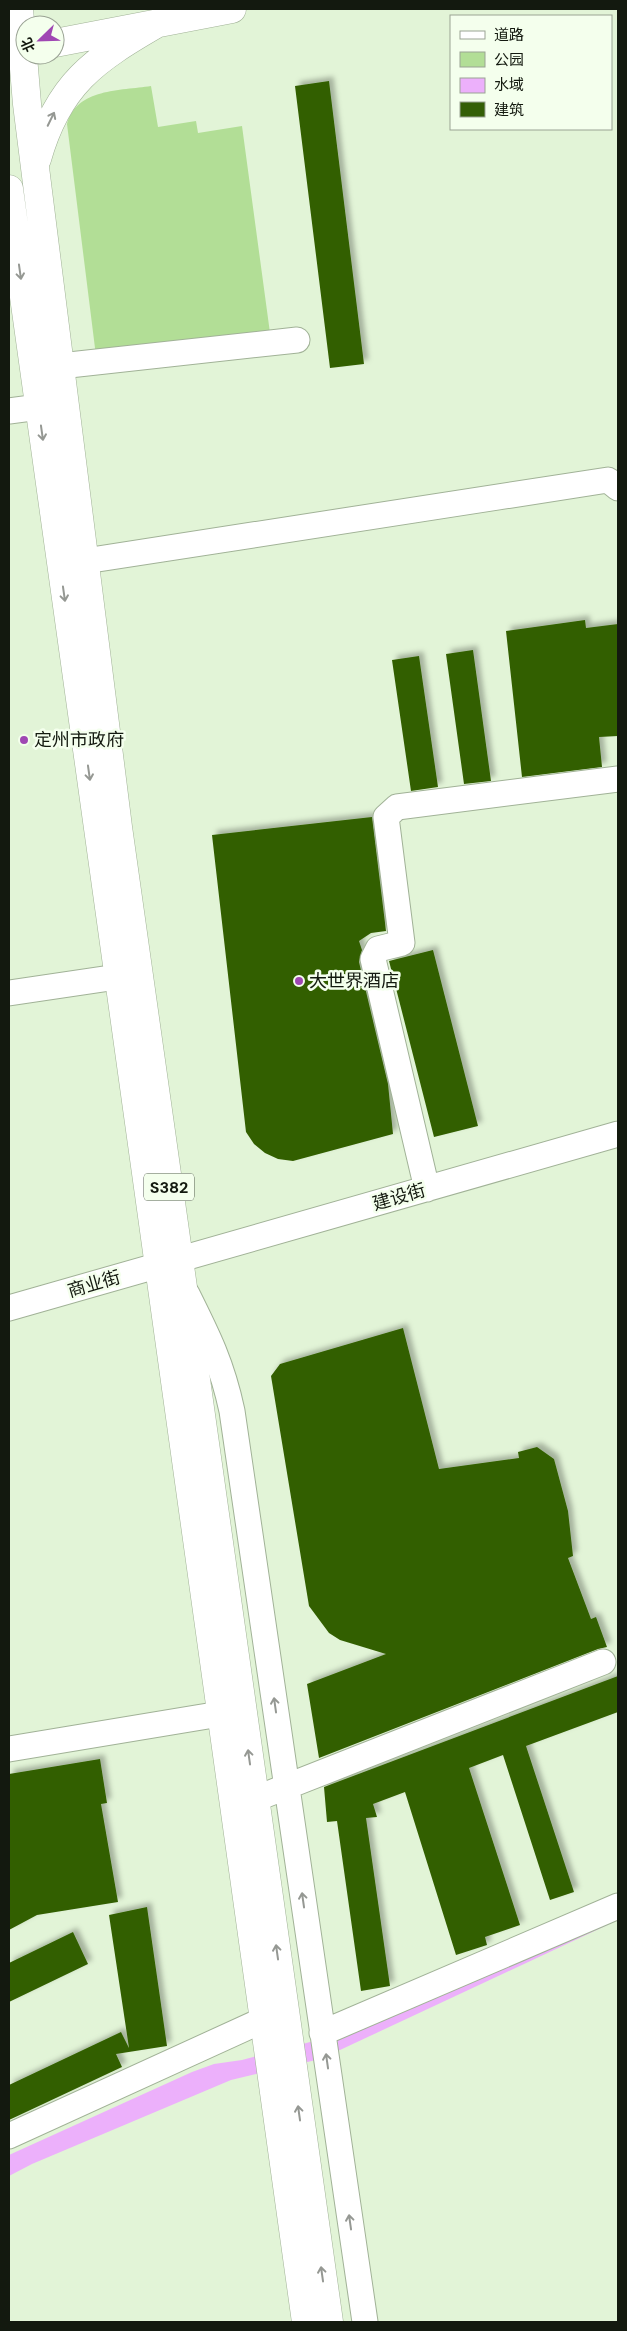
<svg xmlns="http://www.w3.org/2000/svg" width="627" height="2331" font-family="'DM Sans','Noto Sans SC',sans-serif">
	<style>
		.green { fill: #b2de96 }
		.water { fill: #ecb0fb }
		.building { fill: #335f06; filter: url(#shadow) }
		.lines { fill: none; stroke-linecap: round; stroke-linejoin: round }
		.minor-casing { stroke: #a1b297; stroke-width: 27 }
		.major-casing { stroke: #a1b297; stroke-width: 29 }
		.minor { stroke: #fff; stroke-width: 25 }
		.major { stroke: #fff; stroke-width: 28 }
		.oneway { stroke: #959893 }
		.poi-dot { fill: #9f47b3; stroke: #f4ffed; stroke-width: 2 }
		.labels { text-anchor: middle; dominant-baseline: central; stroke-width: 5; stroke-linejoin: round; paint-order: stroke }
		.shield { fill: #f4ffed; stroke: #565e52; stroke-width: 1 }
		.shield-label { font-size: 16px; font-weight: bold; fill: #13190f }
		.poi-label { font-size: 18px; fill: #13190f; stroke: #f4ffed; text-anchor: start }
		.street-label { font-size: 18px; fill: #13190f; stroke: #f4ffed }
	</style>
	<defs>
		<filter id="shadow"><feDropShadow dx="4.5" dy="-4.5" stdDeviation="2.5" flood-color="#0004"/></filter>
	</defs>
	<rect width="100%" height="100%" fill="#e2f4d7"/>
	<path class="green" d="M151,86L158,127L196,121L198,133L242,126L270,333L96,356L67,124C77,88 120,91 151,86Z"/>
	<path class="water" d="M618,1908V1920L340,2050L316,2060L231,2080L32,2164L9,2176V2155L192,2072L214,2064L242,2060L333,2036Z"/>
	<path class="building" d="M329,81L364,364L330,368L295,86Z
		M585,620L586,628L618,624V736L599,737L602,767L522,777L506,631Z
		M473,650L491,781L464,784L446,654Z
		M419,656L438,787L411,791L392,660Z
		M372,817L386,931L371,933L359,941L362,950L359,962L388,1084L393,1134L293,1161L278,1159L265,1153L254,1144L246,1132L212,835Z
		M433,950L478,1126L434,1137L389,961Z
		M403,1328L439,1469L519,1458L518,1452L537,1447L554,1459L568,1511L573,1556L568,1558L591,1619L596,1617L607,1647L598,1649L319,1758L307,1684L386,1654L340,1640L329,1633L309,1606L271,1376L280,1364Z
		M618,1676V1712L526,1746L574,1892L550,1900L503,1755L469,1768L520,1925L485,1937L487,1945L456,1955L405,1792L373,1804L377,1817L366,1818L390,1986L361,1991L337,1821L327,1822L324,1787Z
		M100,1759L107,1803L101,1804L118,1902L37,1915L9,1930V1774Z
		M147,1907L167,2046L116,2054L122,2067L9,2120V2085L121,2032L129,2048L109,1915Z
		M73,1932L88,1964L9,2002V1963Z"/>
	<g class="lines">
		<g class="minor-casing">
			<path id="minor" d="M60,366L297,340
				M9,411L39,407
				M85,561L608,480L618,488
				M9,993L117,977
				M427,1189L373,959L378,949L402,943L386,817L397,807L618,779
				M187,1294C208,1336 222,1364 232,1411L365,2322
				M9,1308L618,1134
				M9,1749L220,1714
				M255,1799L603,1662
				M322,2033L618,1906
				M9,2136L263,2020"/>
		</g>
		<g class="major-casing">
			<path id="major" d="M19,9L27,104L118,827L329,2322
				M55,43L232,9
				M37,159C58,84 94,60 158,23
				M9,189L306,2322"/>
		</g>
		<use href="#minor" class="minor"/>
		<use href="#major" class="major"/>
	</g>
	<defs><path id="oneway-shaft" d="M-6 0H5M1.5-3L5.5 0L1.5 3" fill="none" stroke-width="1.6" stroke-linecap="round" stroke-linejoin="round" transform="scale(1.25)"/></defs>
	<g class="oneway">
		<use href="#oneway-shaft" transform="translate(51 119) rotate(-64)"/>
		<use href="#oneway-shaft" transform="translate(20 272) rotate(82)"/>
		<use href="#oneway-shaft" transform="translate(42 433) rotate(82)"/>
		<use href="#oneway-shaft" transform="translate(64 594) rotate(82)"/>
		<use href="#oneway-shaft" transform="translate(89 773) rotate(82)"/>
		<use href="#oneway-shaft" transform="translate(275 1705) rotate(-98)"/>
		<use href="#oneway-shaft" transform="translate(249 1757) rotate(-98)"/>
		<use href="#oneway-shaft" transform="translate(303 1900) rotate(-98)"/>
		<use href="#oneway-shaft" transform="translate(277 1952) rotate(-98)"/>
		<use href="#oneway-shaft" transform="translate(327 2061) rotate(-98)"/>
		<use href="#oneway-shaft" transform="translate(299 2113) rotate(-98)"/>
		<use href="#oneway-shaft" transform="translate(350 2222) rotate(-98)"/>
		<use href="#oneway-shaft" transform="translate(322 2274) rotate(-98)"/>
	</g>
	<g class="poi-dot">
		<circle cx="24" cy="740" r="5"/>
		<circle cx="299" cy="981" r="5"/>
	</g>
	<g class="labels">
		<rect class="shield" x="144" y="1173.5" width="50" height="27" rx="4"/>
		<g class="shield-label">
			<text x="169" y="1187">S382</text>
		</g>
		<g class="poi-label">
			<text x="34" y="740">定州市政府</text>
			<text x="309" y="981">大世界酒店</text>
		</g>
		<g class="street-label">
			<text transform="translate(399 1197) rotate(-16)">建设街</text>
			<text transform="translate(94 1284) rotate(-16)">商业街</text>
		</g>
	</g>
	<rect width="627" height="2331" fill="none" stroke="#13190f" stroke-width="20"/>
	<rect x="450" y="15" width="162" height="115" fill="#f4ffed" stroke="#9aa394"/>
	<rect x="460" y="31" width="25" height="8" fill="#ffffff" stroke="#9aa394"/>
	<text x="494" y="40" font-size="15" fill="#13190f">道路</text>
	<rect x="460" y="52" width="25" height="15" fill="#b2de96" stroke="#9aa394"/>
	<text x="494" y="65" font-size="15" fill="#13190f">公园</text>
	<rect x="460" y="78" width="25" height="15" fill="#ecb0fb" stroke="#9aa394"/>
	<text x="494" y="90" font-size="15" fill="#13190f">水域</text>
	<rect x="460" y="102" width="25" height="15" fill="#335f06" stroke="#9aa394"/>
	<text x="494" y="115" font-size="15" fill="#13190f">建筑</text>
	<g transform="translate(40 40) rotate(247)"><circle r="24" fill="#f4ffed" stroke="#9aa394"/>
	<path d="M0-4L9 19L0 12L-9 19Z" fill="#9f47b3"/>
	<text y="-8" font-size="14" font-weight="bold" text-anchor="middle" fill="#13190f">北</text>
	</g>
</svg>
